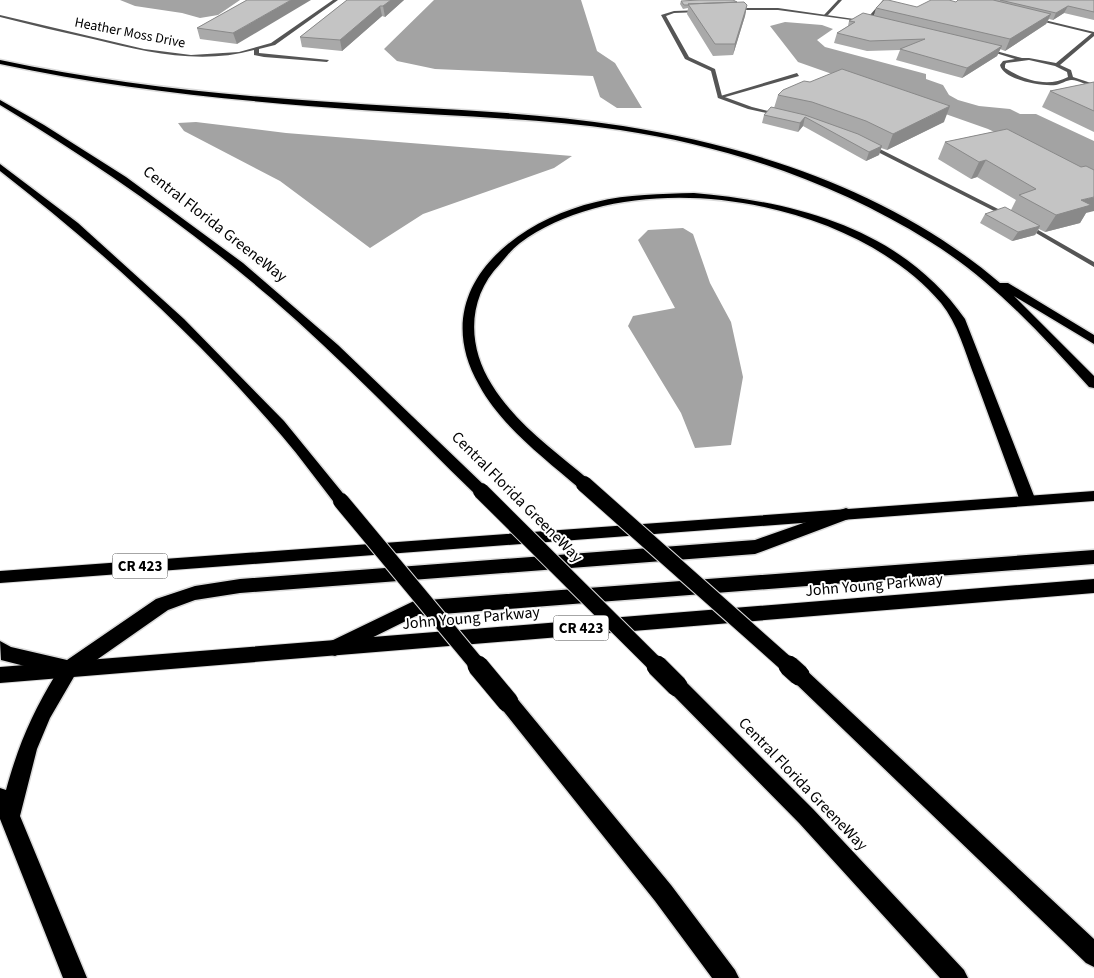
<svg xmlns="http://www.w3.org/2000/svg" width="1094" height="978" font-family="'Source Sans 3',sans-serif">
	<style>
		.water { fill: #a3a3a3 }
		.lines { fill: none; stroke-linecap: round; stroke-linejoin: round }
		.trunk-casing { stroke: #dbdbdb; stroke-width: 2 }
		.motorway-casing { stroke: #dbdbdb; stroke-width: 3 }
		.service { fill: #555; fill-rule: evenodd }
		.minor { fill: #555; fill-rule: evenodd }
		.tertiary { fill: #555; fill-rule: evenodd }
		.trunk { fill: #000; fill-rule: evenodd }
		.motorway { fill: #000; fill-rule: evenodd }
		.motorway-bridge-far1-casing { stroke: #dbdbdb; stroke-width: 18; stroke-linecap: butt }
		.motorway-bridge-casing { stroke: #dbdbdb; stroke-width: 23; stroke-linecap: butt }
		.motorway-bridge-far1 { stroke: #000; stroke-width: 16 }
		.motorway-bridge { stroke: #000; stroke-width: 21 }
		.wall { fill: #a9a9a9 }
		.shaded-wall { fill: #898989 }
		.building { fill: #c4c4c4; stroke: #898989 }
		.labels { text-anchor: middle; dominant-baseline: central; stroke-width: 4; stroke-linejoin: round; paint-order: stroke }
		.far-street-label { font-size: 14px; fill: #000; stroke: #fff }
		.shield { fill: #fff; stroke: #4c4c4c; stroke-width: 1 }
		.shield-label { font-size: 15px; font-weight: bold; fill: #000 }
		.street-label { font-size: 16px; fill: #000; stroke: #fff }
	</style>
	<rect width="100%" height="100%" fill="#fff"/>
	<path class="water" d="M120,0H240L218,15L200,18L182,13L135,6Z
		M434,0H581L597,51L615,63L642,108H617L600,97L593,76L435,69L397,61L384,49Z
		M785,22L822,25L833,29L817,40L825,47L926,74V79L943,85L949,95L958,100L979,106L1010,109L1020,114H1036L1094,141V179L988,129L798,62L770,26Z
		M196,122L286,133L572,156L554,168L423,214L370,248L280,181L184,131L178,123Z
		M683,228L693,234L710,283L731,322L743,377L731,445L695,448L681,413L628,326L633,316L675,308L638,240L648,230Z"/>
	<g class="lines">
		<g class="trunk-casing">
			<path id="trunk" d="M1094,491V501L0,583V571Z
				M1094,579V593L0,683V667Z"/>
		</g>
		<g class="motorway-casing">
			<path id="motorway" d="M0,60C104,82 209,94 316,101C418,109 522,110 623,126C757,147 896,194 1000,283H1008L1094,335V344L1014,296L1094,376V388L1089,387C1041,334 991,279 929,241C836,183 728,146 620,130C535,118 448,116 362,110C240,101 120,90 0,64Z
				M0,100L44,125L126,177L243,263L338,345L486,487L489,491L486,495H476C408,429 343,360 271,298C187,226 96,163 0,105Z
				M0,164L78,223L184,319L284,421L346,497L349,501L346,505H336C318,482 301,458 282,436C198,338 102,250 0,171Z
				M694,193C797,202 902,229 965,319L1036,501L1033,505H1023L1020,501C1005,460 990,419 975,378C965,352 958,324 941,303C852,198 633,160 520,243C512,249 506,257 500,264C467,298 467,346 492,385C516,424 555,451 589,480L591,484L589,488H579C543,457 502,427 479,385C426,292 511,222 596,202C628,194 661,194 694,193Z
				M846,508L851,510L854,514L851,518L755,554L240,593L195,600L168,610L75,675L50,718L37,749L20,816L87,978H63L0,819V788L6,790C18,746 32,713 56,674L1,660L0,641L11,647L67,660L156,599L195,586L240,579L755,540Z
				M1094,550V564L416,616L335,656L329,654L326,648L329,642L414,601Z
				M799,666L805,669L1094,939V967L1086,963L793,681L790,675L793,669Z
				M677,677L684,680L813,809L964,970L968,978H940L799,823L670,692L668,686L670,680Z
				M508,693L515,696L671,885L735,970L739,978H712L655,901L501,708L499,702L501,696Z"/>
		</g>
		<path class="service" d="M333,0H338L275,45L259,49V53L329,60L327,62L264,57L254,55V50C200,65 146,52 93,39C62,32 31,25 0,17V15L144,49L191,55L239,52L271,43Z
			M838,0H842L828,15H824Z
			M883,0H887L868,22H864Z
			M797,73L799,76L722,98L717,97Z"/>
		<path class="minor" d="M734,8H778L868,21L866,22L778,10H732Z
			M702,10L700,12L674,13L666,16L689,57L715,69L722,96L752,107L780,114V116L748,109L718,98L711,71L685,59L661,15L674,11Z
			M1092,33H1094V36L1060,65L1071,70L1073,77L1094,84V88C1089,86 1076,79 1071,80C1067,80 1061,84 1056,85C1043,87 1003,80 1000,65L1003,61L1015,59L983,49L985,48L1022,58H1029L1056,63ZM1029,60L1055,66L1067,72L1068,77C1048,88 1023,80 1005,68V65L1006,63Z
			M870,144L1008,214L1009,215L1004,216L868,147L867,146Z
			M1026,223L1094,262V267L1024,226L1023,225Z"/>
		<path class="tertiary" d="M1032,17L1094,32V34L1032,19Z"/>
		<use href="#trunk" class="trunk"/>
		<use href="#motorway" class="motorway"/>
		<g class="motorway-bridge-far1-casing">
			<path id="motorway-bridge-far1" d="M584,484L790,667
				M481,491L658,667
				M341,501L479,667"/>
		</g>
		<g class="motorway-bridge-casing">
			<path id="motorway-bridge" d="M478,666L508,702
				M657,666L677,686
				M789,666L799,675"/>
		</g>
		<use href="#motorway-bridge-far1" class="motorway-bridge-far1"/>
		<use href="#motorway-bridge" class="motorway-bridge"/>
	</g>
	<path class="wall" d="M247,0L237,44L200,39L197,28Z
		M347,0H404L385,17L382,16L342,51L302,47L300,37Z
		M958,0H1094V20L1064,13L1053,20L1049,19L1046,24L1005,51L1000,49L997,56L962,78L896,60L900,50L867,51L834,43L837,33L848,26L849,21L874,15L876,8L917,7L956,2Z
		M681,1L747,5L745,16L733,55L713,56L687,14L688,8L683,9L680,4Z
		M1094,82V132L1042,107L1050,91Z
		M778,95L944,122L887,150L881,148L879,155L866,161L803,126L798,132L762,123L764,115L774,108Z
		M1007,129L1086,213L1080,223L1045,232L1039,229L1035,235L1012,241L980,223L985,214L1011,210L1016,200L977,177L971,179L938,159L945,142Z"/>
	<path class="shaded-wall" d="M291,0H311L237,44L233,33Z
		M391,0H404L385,17L383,6Z
		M747,5L745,16L733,55L735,44Z
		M380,6L382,16L342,51L340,40Z
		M1068,6L1064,13L1053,20L1056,13Z
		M1051,14L1046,24L1005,51L1010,39Z
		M1002,46L997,56L962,78L967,68Z
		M950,106L944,122L887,150L893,134Z
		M805,117L803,126L798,132L800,123Z
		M882,146L879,155L866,161L869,152Z
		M986,160L977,177L971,179L979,162Z
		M1094,197V211L1086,213L1080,223L1045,232L1056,215L1081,200Z
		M1040,226L1035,235L1012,241L1018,232Z"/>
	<path class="building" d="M247,0H291L233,33L197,28Z
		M347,0H391L383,6H380L340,40L300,37Z
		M699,0H733L737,2L688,4L689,5H684L681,1Z
		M884,0H888L917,7L931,0H949L956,2L958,0H993L1051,14L1010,39L876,8Z
		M1000,0H1094V12L1068,6L1056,13Z
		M744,2L747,5L735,44H715L688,4Z
		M863,13L1002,46L967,68L900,49L925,39L870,41L837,33L855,22L849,21Z
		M842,69L950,106L893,134L866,121L812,102L778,95L783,90L804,81L810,82Z
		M1094,82V111L1050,91Z
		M771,107L805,115L858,134L882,146L869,152L805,117L800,123L764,115Z
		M1007,129L1081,167L1086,166L1094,170V197L1081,200L1091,205L1056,215L1019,195L1036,189L986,160L979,162L945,142Z
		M1005,207L1040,226L1018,232L985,214Z"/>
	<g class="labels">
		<g class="far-street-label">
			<text transform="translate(130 33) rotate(11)">Heather Moss Drive</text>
		</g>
		<g class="shield">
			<rect x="112.5" y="553.5" width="55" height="25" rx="4"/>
			<rect x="553.5" y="615.5" width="55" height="25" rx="4"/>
		</g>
		<g class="shield-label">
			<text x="140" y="566">CR 423</text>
			<text x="581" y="628">CR 423</text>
		</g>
		<g class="street-label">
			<text transform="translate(215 224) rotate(38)">Central Florida GreeneWay</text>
			<text transform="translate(517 497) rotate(45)">Central Florida GreeneWay</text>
			<text transform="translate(874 585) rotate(-5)">John Young Parkway</text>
			<text transform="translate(471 618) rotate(-5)">John Young Parkway</text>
			<text transform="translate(803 784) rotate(46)">Central Florida GreeneWay</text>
		</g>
	</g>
</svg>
